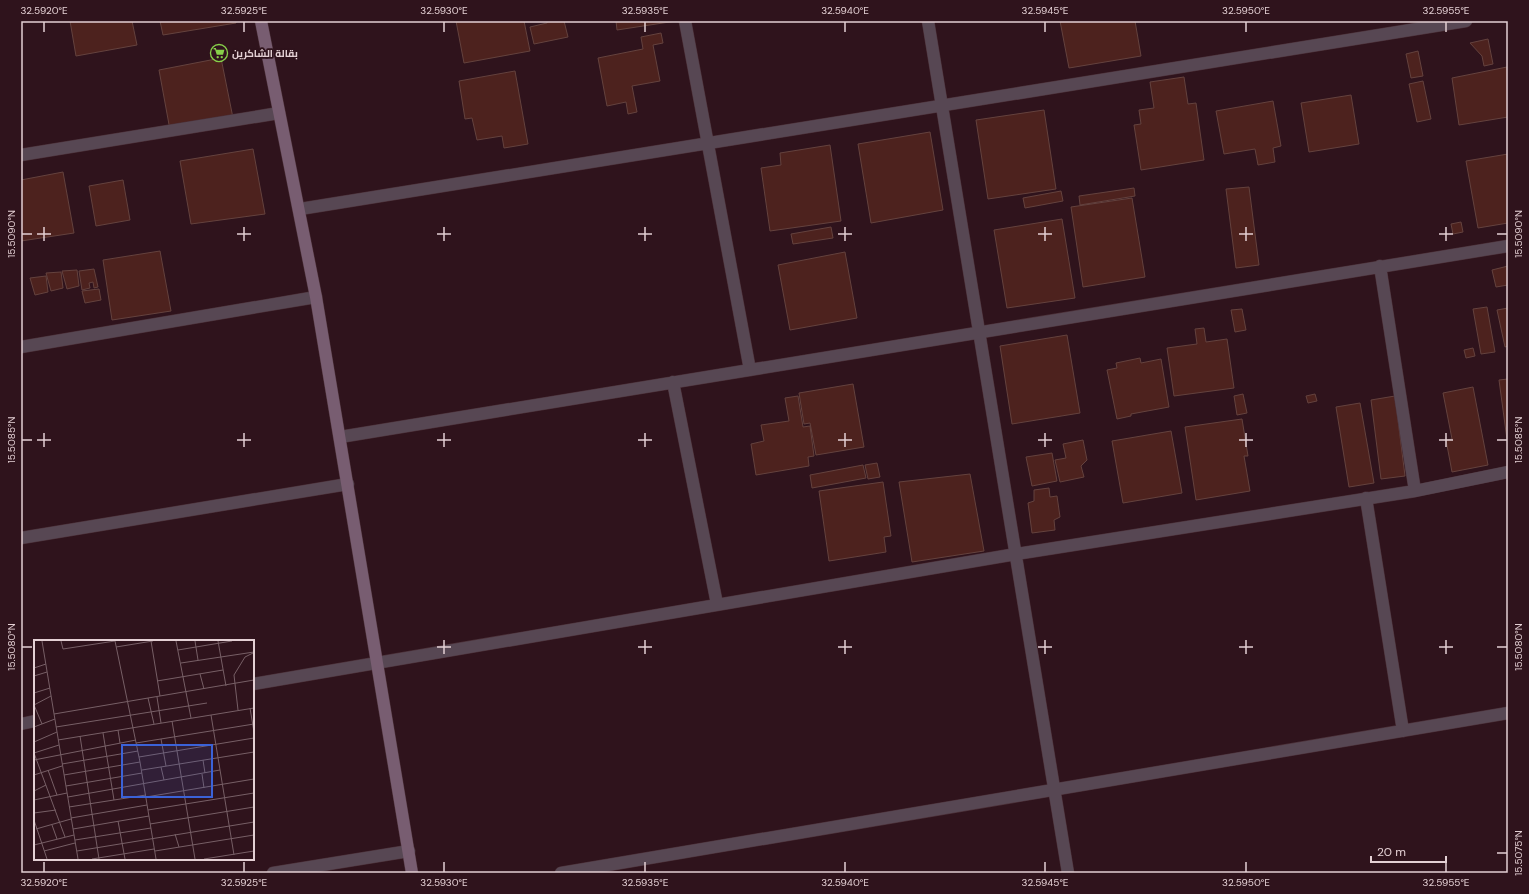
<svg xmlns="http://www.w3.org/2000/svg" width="1529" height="894" font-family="'DM Sans',Cairo,sans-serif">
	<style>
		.building { fill: #4d221e; stroke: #64423e }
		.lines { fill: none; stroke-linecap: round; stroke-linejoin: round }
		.street-casing { stroke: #4c3139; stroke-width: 13 }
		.secondary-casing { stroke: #4c3139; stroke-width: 13 }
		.street { stroke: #574753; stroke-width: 12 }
		.secondary { stroke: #785d71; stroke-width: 12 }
		.ticks { fill: none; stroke: #e4d0d4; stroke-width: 1.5 }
		.labels { text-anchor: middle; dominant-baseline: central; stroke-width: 3.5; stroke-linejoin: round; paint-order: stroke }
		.poi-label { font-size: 10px; font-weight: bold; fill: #e4d0d4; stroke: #2f131c; text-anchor: start }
		.inset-road { fill: none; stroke: #775f66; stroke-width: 1 }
		.view { fill: #3b62d7; fill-opacity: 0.15; stroke: #3b62d7; stroke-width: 2 }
		.inset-edge { fill: none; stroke: #e4d0d4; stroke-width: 2 }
		.neatline { fill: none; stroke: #e4d0d4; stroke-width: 1.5 }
		.ticks-label { font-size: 10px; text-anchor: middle; fill: #e4d0d4 }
	</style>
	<rect width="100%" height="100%" fill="#2f131c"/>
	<path class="building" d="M70,21H132L137,45L76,56Z
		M160,21H236V23L163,35Z
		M456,21H524L530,51L464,63Z
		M547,21H564L568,37L534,44L530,27L547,23Z
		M616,21H676L617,30Z
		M1060,21H1135L1141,56L1069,68Z
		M661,33L663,43L653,45L660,81L632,86L637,112L628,114L626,102L607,106L598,58L643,49L641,37Z
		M1488,39L1493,64L1484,66L1482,56L1470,43Z
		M1418,51L1423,76L1411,78L1406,54Z
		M221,58L233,118L170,130L159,70Z
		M1507,67L1508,117L1459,125L1452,78Z
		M515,71L528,144L504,148L502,136L477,140L472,118L465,119L459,81Z
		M1184,77L1188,104L1196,103L1204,160L1141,170L1134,125L1141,124L1139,110L1154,108L1150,82Z
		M1423,81L1431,119L1417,122L1409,84Z
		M1351,95L1359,144L1309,152L1301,103Z
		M1273,101L1281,146L1273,148L1275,162L1258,165L1255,149L1224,154L1216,111Z
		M1044,110L1056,189L988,199L976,120Z
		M930,132L943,210L871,223L858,144Z
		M830,145L841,221L770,231L761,168L781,165L780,153Z
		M253,149L265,214L191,224L180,161Z
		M1508,154V223L1478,228L1466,161Z
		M63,172L74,233L21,241V180Z
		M123,180L130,220L96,226L89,186Z
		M1249,187L1259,265L1236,268L1226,189Z
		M1134,188L1135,196L1080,205L1079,196Z
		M1061,191L1063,201L1025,208L1023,198Z
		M1132,198L1145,277L1083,287L1071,207Z
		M1062,219L1075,298L1007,308L994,230Z
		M1461,222L1463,232L1453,234L1451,224Z
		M831,227L833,238L793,244L791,234Z
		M160,251L171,311L112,320L103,260Z
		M845,252L857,318L790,330L778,265Z
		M1508,266V285L1496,287L1492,270Z
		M94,269L98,287L94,288L93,282L89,283L90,288L82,290L79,271Z
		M77,270L79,286L67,289L62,271Z
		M61,272L63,288L51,291L46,273Z
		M46,276L48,292L35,295L30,278Z
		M99,289L101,300L85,303L82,291Z
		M1487,307L1495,352L1481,354L1473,309Z
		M1508,308V346L1505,347L1497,310Z
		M1242,309L1246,330L1235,332L1231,310Z
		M1204,328L1206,342L1227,339L1234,388L1174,396L1167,348L1197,344L1195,329Z
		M1067,335L1080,413L1012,424L1000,346Z
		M1473,348L1475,356L1466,358L1464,350Z
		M1140,358L1141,363L1161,359L1169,407L1131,414V416L1117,419L1107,370L1117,368L1116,363Z
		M1508,379V447L1499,380Z
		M853,384L864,447L816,455L810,423L804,424L799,393Z
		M1473,387L1488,465L1452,472L1446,440L1452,439L1443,393Z
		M1243,394L1247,413L1237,415L1234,396Z
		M1315,394L1317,401L1308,403L1306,396Z
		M798,396L803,427L810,426L814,456L808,457L809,466L756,475L751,444L764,441L761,425L789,421L785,398Z
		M1395,396L1405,476L1381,479L1371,400Z
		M1360,403L1374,483L1349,487L1336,407Z
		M1242,419L1248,456H1244L1250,491L1196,500L1185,427Z
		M1171,431L1182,493L1123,503L1112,441Z
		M1083,440L1087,460L1081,466L1084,477L1060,482L1055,460L1066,458L1063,444Z
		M1052,453L1057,481L1032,486L1026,457Z
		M877,463L880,477L868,479L865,465Z
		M863,465L866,478L812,488L810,475Z
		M970,474L984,551L912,562L899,482Z
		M883,482L891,536L884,537L886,552L829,561L819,491Z
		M1049,488L1050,497L1057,496L1060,517L1054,520L1055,530L1032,533L1028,503L1034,501V490Z"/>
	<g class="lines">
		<g class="street-casing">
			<path id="street" d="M685,21L750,370
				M928,21L1068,873
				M21,155L279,113
				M300,209L1466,21
				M1380,266L1415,491
				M21,347L316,297
				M673,382L717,604
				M340,437L1508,246
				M1366,498L1403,731
				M21,538L348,484
				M253,684L1016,554L1415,491L1508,472
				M21,724L35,721
				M273,873L409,851
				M561,873L1508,713"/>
		</g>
		<g class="secondary-casing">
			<path id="secondary" d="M261,21L316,297L412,873"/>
		</g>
		<use href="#street" class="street"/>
		<use href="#secondary" class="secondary"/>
	</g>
	<path class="ticks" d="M44,22V32M244,22V32M444,22V32M645,22V32M845,22V32M1045,22V32M1246,22V32M1446,22V32M44,227V241M244,227V241M444,227V241M645,227V241M845,227V241M1045,227V241M1246,227V241M1446,227V241M22,234H32M37,234H51M237,234H251M437,234H451M638,234H652M838,234H852M1038,234H1052M1239,234H1253M1439,234H1453M1497,234H1507M44,433V447M244,433V447M444,433V447M645,433V447M845,433V447M1045,433V447M1246,433V447M1446,433V447M22,440H32M37,440H51M237,440H251M437,440H451M638,440H652M838,440H852M1038,440H1052M1239,440H1253M1439,440H1453M1497,440H1507M444,640V654M645,640V654M845,640V654M1045,640V654M1246,640V654M1446,640V654M22,647H32M437,647H451M638,647H652M838,647H852M1038,647H1052M1239,647H1253M1439,647H1453M1497,647H1507M1497,853H1507M44,862V872M244,862V872M444,862V872M645,862V872M845,862V872M1045,862V872M1246,862V872M1446,862V872"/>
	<defs>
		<g id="supermarket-ring" transform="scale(0.9)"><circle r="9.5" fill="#2f131c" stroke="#87cf4a" stroke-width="1.5"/><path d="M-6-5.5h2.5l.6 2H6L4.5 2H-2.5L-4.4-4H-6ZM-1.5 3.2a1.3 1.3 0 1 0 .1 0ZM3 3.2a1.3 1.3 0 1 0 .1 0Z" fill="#87cf4a"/></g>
	</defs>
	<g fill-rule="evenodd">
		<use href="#supermarket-ring" x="219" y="53"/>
	</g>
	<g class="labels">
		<g class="poi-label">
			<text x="232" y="53">بقالة الشاكرين</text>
		</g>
	</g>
	<g transform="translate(34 640)">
		<rect width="220" height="220" fill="#2f131c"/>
		<path class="inset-road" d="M8,1L44,219M27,1L29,9L81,1M81,1L106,122L122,219M117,1L126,56M142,1L157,78M161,1L164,20M184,1L192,46M82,7L119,1M144,10L198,1M147,23L220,12M0,28L12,24M166,34L170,49M0,36L13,32M123,41L189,30M0,53L16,48M123,57L127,83M114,58L120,84M0,65L8,84M0,65L17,56M216,68L220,92M204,70L200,35L211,17L219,13M20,74L220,40M177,75L200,215M138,81L161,219M0,87L21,79M22,87L173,63M84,90L86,103M69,93L80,160M46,96L65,219M127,99L132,126M24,100L220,68M0,102L23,92M102,103L220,84M0,113L31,197M0,113L25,105M105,117L220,98M0,120L102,100M169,120L171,133M28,124L104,111M127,127L130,140M14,130L23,155M108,130L220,112M168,134L170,148M0,135L28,126M30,135L106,122M32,146L108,133M0,151L12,145M34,157L186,130M112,157L220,139M0,160L33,153M35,167L112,155M114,170L220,153M0,173L22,170M37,178L113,165M0,180L13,219M84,181L91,219M116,184L220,167M18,185L23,199M2,189L37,179M39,189L115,176M141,194L145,207M41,200L117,188M0,205L40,195M10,211L41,203M43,211L220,182M121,211L220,195M58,219L120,209M170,219L220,211"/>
		<path class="view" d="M88,105H178V157H88Z"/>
		<rect width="220" height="220" class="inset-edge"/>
	</g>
	<rect width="1529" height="894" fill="none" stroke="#2f131c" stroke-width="44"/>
	<path d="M1371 856v6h75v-6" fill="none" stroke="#e4d0d4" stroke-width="2"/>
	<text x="1377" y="856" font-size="12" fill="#e4d0d4" stroke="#2f131c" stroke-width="3" paint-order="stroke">20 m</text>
	<rect x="22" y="22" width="1485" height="850" class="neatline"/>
	<g class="ticks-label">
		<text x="44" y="14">32.5920°E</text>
		<text x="244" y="14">32.5925°E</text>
		<text x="444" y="14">32.5930°E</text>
		<text x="645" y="14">32.5935°E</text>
		<text x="845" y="14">32.5940°E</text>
		<text x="1045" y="14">32.5945°E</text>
		<text x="1246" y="14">32.5950°E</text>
		<text x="1446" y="14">32.5955°E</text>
		<text transform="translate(11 234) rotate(-90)" y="4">15.5090°N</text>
		<text transform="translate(1518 234) rotate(-90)" y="4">15.5090°N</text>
		<text transform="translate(11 440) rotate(-90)" y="4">15.5085°N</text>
		<text transform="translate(1518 440) rotate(-90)" y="4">15.5085°N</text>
		<text transform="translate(11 647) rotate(-90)" y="4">15.5080°N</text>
		<text transform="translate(1518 647) rotate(-90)" y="4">15.5080°N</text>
		<text transform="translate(1518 853) rotate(-90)" y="4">15.5075°N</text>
		<text x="44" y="886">32.5920°E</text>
		<text x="244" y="886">32.5925°E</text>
		<text x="444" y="886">32.5930°E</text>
		<text x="645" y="886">32.5935°E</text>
		<text x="845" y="886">32.5940°E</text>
		<text x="1045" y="886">32.5945°E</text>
		<text x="1246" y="886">32.5950°E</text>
		<text x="1446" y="886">32.5955°E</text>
	</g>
</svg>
